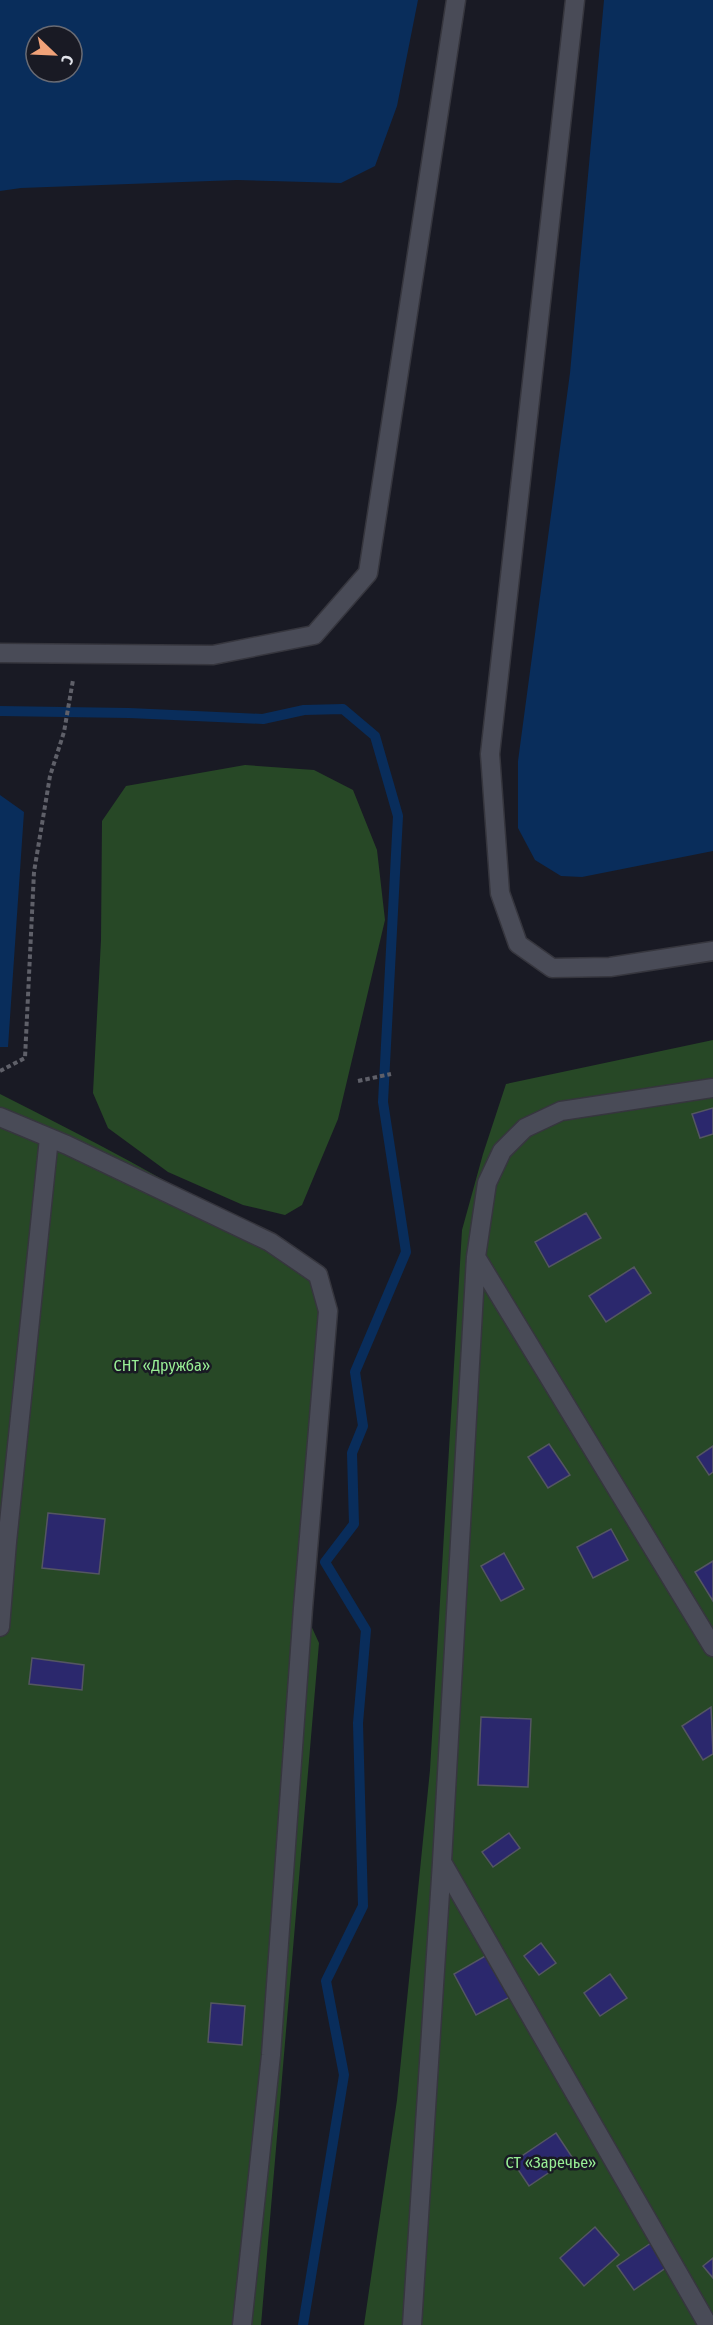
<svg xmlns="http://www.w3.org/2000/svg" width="713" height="2325" font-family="'Fira Sans Condensed',sans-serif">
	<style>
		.green { fill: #274826 }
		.water { fill: #092d5b; fill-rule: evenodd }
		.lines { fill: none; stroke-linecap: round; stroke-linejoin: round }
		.stream { stroke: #092d5b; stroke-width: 10 }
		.building { fill: #2b286d; stroke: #545662; stroke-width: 1.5 }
		.service-casing { stroke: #36363e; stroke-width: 21 }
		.path { stroke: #5f6069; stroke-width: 4; stroke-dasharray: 4.5 3; stroke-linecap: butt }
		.service { stroke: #494b57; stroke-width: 18 }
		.labels { text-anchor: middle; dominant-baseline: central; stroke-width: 5; stroke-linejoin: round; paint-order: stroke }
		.park-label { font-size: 16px; fill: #98ee95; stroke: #191a24 }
	</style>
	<rect width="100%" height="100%" fill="#191a24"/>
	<path class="green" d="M245,765L314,770L353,790L377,850L385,920L338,1119L302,1205L285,1215L243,1205L168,1172L108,1128L93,1093L101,940L102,821L126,786Z
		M713,1040V2325H364L397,2100L430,1770L462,1230L483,1154L506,1084Z
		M0,1094C109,1149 218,1206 318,1275L328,1311L303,1608L319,1643L261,2325H0Z"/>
	<path class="water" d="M0,0H418L397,106L375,166L341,183L237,180L21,188L0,191ZM36,36H72V72H36Z
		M604,0H713V851L582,877L561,876L535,860L518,828V761L570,373Z
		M0,795L24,812L8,1047H0Z"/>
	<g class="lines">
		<path class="stream" d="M0,711L129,713L263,719L304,710L343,709L375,736L398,816L383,1102L406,1252L355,1372L363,1426L352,1453L354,1524L325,1562L366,1630L358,1723L363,1906L326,1981L344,2075L303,2325"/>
	</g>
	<path class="building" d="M713,1108V1134L700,1138L692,1114Z
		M586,1213L601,1238L549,1267L535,1242Z
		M634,1267L651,1293L606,1322L589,1296Z
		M549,1444L570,1475L548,1488L528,1457Z
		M713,1446V1472L709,1475L697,1457Z
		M48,1513L105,1519L99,1574L42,1568Z
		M611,1529L628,1560L593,1578L577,1547Z
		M504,1553L524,1589L501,1601L481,1566Z
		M713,1561V1601L695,1572Z
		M32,1658L84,1665L82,1690L29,1684Z
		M711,1707L713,1754L703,1760L682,1726Z
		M481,1717L531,1719L528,1787L478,1785Z
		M509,1833L520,1848L493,1867L482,1852Z
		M541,1943L556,1963L539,1975L524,1956Z
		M487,1955L510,1997L476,2015L454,1974Z
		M610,1974L627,1998L600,2016L584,1993Z
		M211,2003L245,2006L242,2045L208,2042Z
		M556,2133L572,2157L529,2186L513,2162Z
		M595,2227L619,2255L584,2286L560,2258Z
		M651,2243L667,2267L634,2290L617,2266Z
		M713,2258V2278L703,2266Z"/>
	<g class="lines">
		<g class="service-casing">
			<path id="service" d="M575,0L490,754L500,893L518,944L552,968L610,967L713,951
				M0,653L213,655L314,635L368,573L456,0
				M0,1117L67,1145L270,1242L318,1275L328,1311L303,1608L271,2055L242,2325
				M476,1257L713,1647
				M0,1627L7,1542L49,1138
				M442,1862L708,2325
				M412,2325L442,1862L476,1257L487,1183L502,1151L525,1128L561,1111L713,1088"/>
		</g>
		<path class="path" d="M0,1071L25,1058L34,872L50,776L64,732L73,680
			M358,1081L391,1074"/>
		<use href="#service" class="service"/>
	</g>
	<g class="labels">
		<g class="park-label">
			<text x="162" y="1365">СНТ «Дружба»</text>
			<text x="551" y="2162">СТ «Заречье»</text>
		</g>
	</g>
	<g transform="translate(54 54) rotate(113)"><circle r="28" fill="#191a24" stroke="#696b74" stroke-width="1.5"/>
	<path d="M0-4.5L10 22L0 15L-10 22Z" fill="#f0a279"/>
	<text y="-9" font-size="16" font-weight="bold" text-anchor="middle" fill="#e2e4eb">С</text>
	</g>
</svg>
